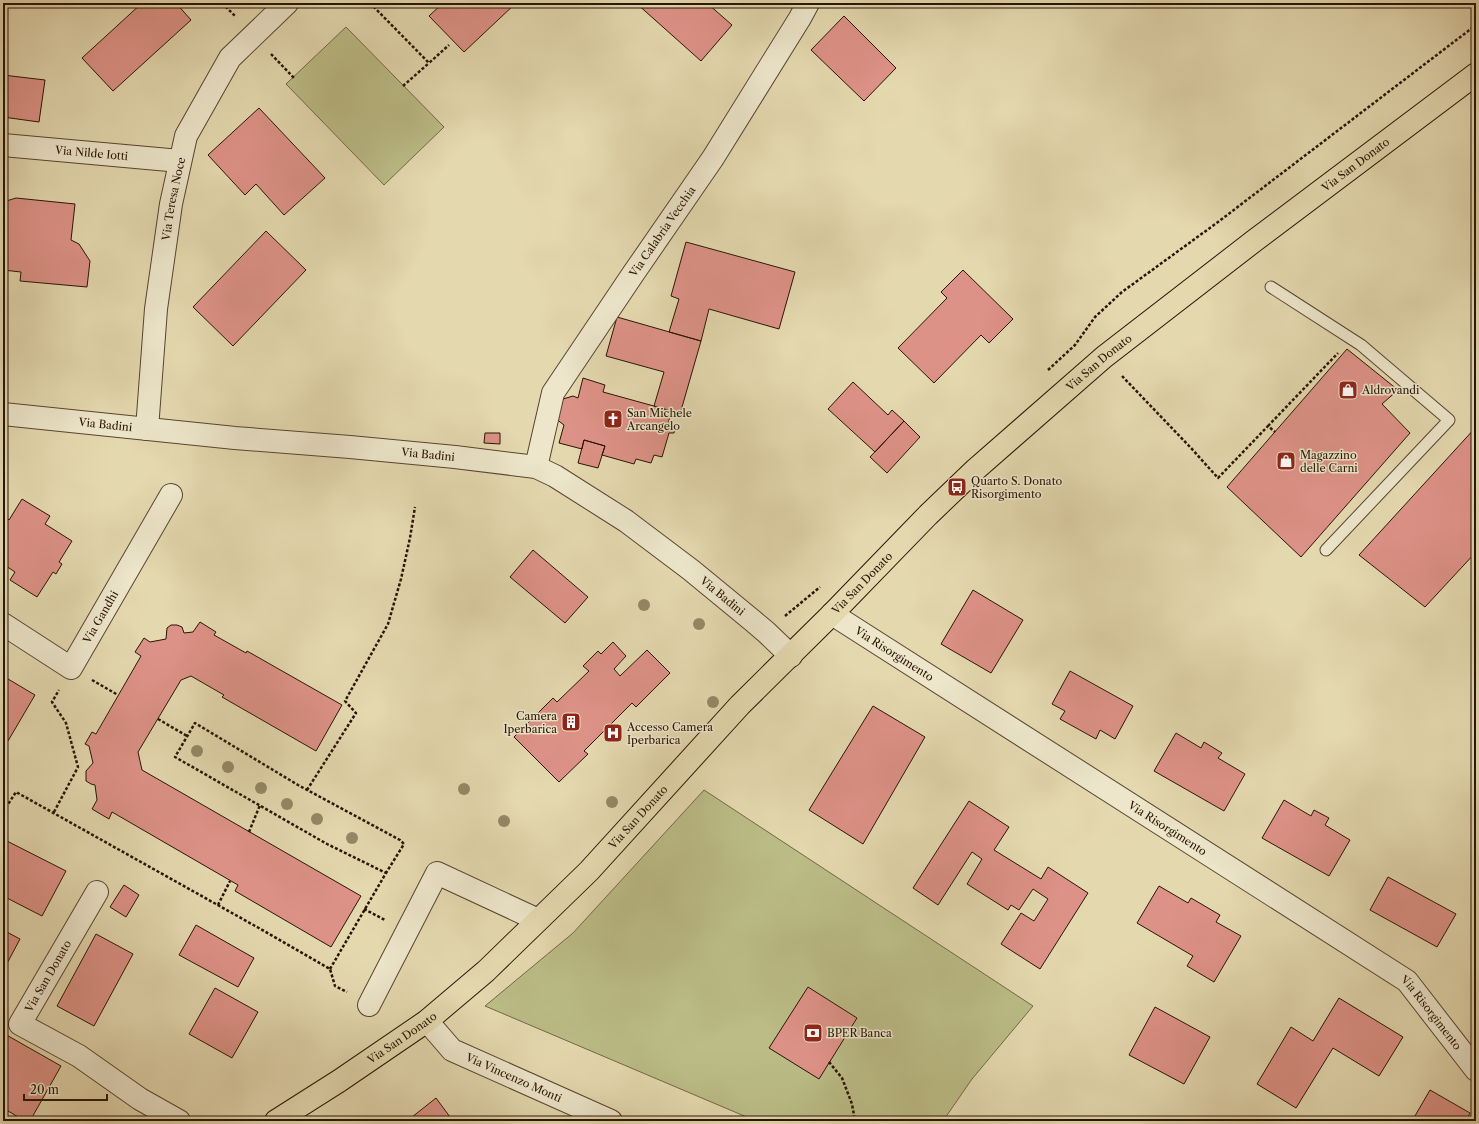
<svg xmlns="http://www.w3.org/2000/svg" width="1479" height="1124" font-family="'Libre Caslon Text',serif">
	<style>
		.green { fill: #bbbc86; stroke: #726844 }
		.building { fill: #dd9287; stroke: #291403 }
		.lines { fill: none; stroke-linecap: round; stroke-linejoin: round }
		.lane-casing { stroke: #58452e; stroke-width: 13 }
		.street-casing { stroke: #58452e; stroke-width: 24 }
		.primary-casing { stroke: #291403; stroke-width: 24 }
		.path { stroke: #291403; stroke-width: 2.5; stroke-dasharray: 3 2; stroke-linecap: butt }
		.lane { stroke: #ede6cb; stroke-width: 11 }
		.street { stroke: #ede6cb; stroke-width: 22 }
		.primary { stroke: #e4d8af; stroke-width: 22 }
		.tree { fill: #958866 }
		.labels { text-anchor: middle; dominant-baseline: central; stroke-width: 3; stroke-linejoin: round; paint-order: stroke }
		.street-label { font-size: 11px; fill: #291403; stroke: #ede6cb }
		.poi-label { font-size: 11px; fill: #291403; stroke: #ede6cb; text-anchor: start }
	</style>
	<rect width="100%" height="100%" fill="#e4d8af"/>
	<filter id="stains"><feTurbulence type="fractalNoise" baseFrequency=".005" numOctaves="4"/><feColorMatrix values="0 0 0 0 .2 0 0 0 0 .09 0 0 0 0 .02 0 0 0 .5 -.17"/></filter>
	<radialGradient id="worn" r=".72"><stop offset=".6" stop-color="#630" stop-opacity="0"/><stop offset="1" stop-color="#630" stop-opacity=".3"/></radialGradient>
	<path class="green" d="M346,27L444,127L384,185L286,84Z
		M704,790L1033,1006L972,1079L943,1121H756L485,1006L573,933Z"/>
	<path class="building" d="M142,3H176L191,20L113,91L82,58Z
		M443,3H516L464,52L429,16Z
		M636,3H707L732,25L701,61Z
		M844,16L896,68L864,101L811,50Z
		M3,75L45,80L39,122L3,117Z
		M259,108L325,178L284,215L256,184L245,195L208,155Z
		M16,198L75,204L71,240L79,244L90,261L87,287L20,281L21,272L3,270V202Z
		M266,231L306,270L233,346L193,307Z
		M686,242L795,272L779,329L709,309L701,341L669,332L679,299L671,296Z
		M963,270L1013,319L989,343L981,335L934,383L898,348L947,298L941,292Z
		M617,317L701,341L680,414L654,406L664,372L606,356Z
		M1347,349L1398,390L1382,404L1410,433L1301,557L1227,487Z
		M583,378L605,385L603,392L672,411L668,423L675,427L674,433H669L662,457L654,455L651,463L636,459L634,464L602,455L605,446L584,440L582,449L559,443L564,425L560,422L554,416L563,399L573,396L578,398Z
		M853,382L888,415L892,410L904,421L875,452L828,409Z
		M904,421L920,437L887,473L870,457Z
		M1476,427V552L1425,607L1359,555Z
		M485,433H500V444L484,443Z
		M584,440L605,446L598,468L578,463Z
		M22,499L50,516L45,524L72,541L59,562L62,564L56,574L53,572L37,597L10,580L15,572L3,564V524L7,518L9,520Z
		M533,550L588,597L565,623L510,577Z
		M973,590L1023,620L991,673L941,644Z
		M200,622L216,632L214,635L246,653L247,651L342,705L316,751L222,697L224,695L191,676L181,680L138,752L142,770L361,896L331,947L235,891L238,885L112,812L109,819L92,809L97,800L95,785L91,784L86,781V771L93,763L89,746L85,744L92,732L96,734L141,656L135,652L144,638L150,642L166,639L167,628L171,625H177L182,627L184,633L193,632Z
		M613,642L626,656L614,669L620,676L647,650L670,673L636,707L632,703L584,751L588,754L559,782L514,737L553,698L557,702L589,671L583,666L598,651L601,654Z
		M1070,671L1133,706L1115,739L1100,730L1096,739L1060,719L1065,711L1052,704Z
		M3,676L35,695L8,741L3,737Z
		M873,706L925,737L863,844L809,810Z
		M1176,733L1201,748L1204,742L1222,753L1218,758L1245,774L1224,811L1154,771Z
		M1284,800L1311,816L1314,810L1329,818L1325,825L1350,840L1329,876L1262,838Z
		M969,801L1009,827L994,850L1041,879L1048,867L1088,893L1040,969L1001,944L1021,913L1034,921L1048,899L1033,889L1019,910L1011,905L1008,910L967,884L982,859L972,852L938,905L913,888Z
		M3,839L66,871L42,916L3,896Z
		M1388,877L1456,914L1437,947L1370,910Z
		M124,885L139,895L126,917L110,907Z
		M1159,886L1188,903L1191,898L1220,915L1216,922L1241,936L1214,982L1187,966L1193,956L1137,923Z
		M196,925L254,958L238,987L179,955Z
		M3,930L20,939L3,971Z
		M96,934L133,954L94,1026L57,1006Z
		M808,987L857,1018L819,1079L769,1048Z
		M215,988L258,1012L232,1058L189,1034Z
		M1339,998L1403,1037L1379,1076L1333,1048L1296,1108L1257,1084L1291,1027L1313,1041Z
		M1155,1007L1210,1037L1184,1084L1129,1055Z
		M3,1033L61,1066L30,1121H25L3,1108Z
		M1430,1090L1470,1113L1466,1121H1412Z
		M436,1098L453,1121H407Z"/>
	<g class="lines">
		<g class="lane-casing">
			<path id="lane" d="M1271,287L1361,345L1449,420L1326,550"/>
		</g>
		<g class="street-casing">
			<g id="street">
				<path id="s1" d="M3,145L180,161"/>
				<path id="s2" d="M3,414L235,438L350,447L455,457L536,467L555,476L626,521L691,570L753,621L766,632L791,656"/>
				<path id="s3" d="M147,429L156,309L171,204L186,136L230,58L287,3"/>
				<path id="s4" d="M536,467L553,393L633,274L713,158L800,18L808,3"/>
				<path id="s5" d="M832,614L1407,981L1476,1070"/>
				<path id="s6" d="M3,624L71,668L171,495"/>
				<path d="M97,892L20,1024L79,1056L140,1099L179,1121"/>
				<path d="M369,1005L437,873L538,920"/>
				<path id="s7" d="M427,1021L452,1050L611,1121"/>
			</g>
		</g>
		<g class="primary-casing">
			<g id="primary">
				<path id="s8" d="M276,1121L339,1081L427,1021L486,971L589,871L740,705L832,614L928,515L976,469L1104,357L1254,241L1476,74"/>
			</g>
		</g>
		<path class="path" d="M222,3L236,17
			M370,3L429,63L449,45
			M271,54L294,78
			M403,86L429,63
			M1048,370L1075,345L1095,317L1122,292L1218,222L1476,25
			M1122,376L1191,448L1218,478L1268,426L1275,432
			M1268,426L1338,353
			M785,616L820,587
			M92,680L118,695
			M158,719L187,736
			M307,790L356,713L345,701L388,624L401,579L410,538L415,507
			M3,812L16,792L257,927L330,969L335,986L347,992
			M54,812L78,767L66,723L52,702L59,690
			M249,832L260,805
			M218,905L230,881
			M364,909L385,920
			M330,969L386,873L327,844L175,757L195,723L298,785L400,840L404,844L386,873
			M829,1062L842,1078L852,1104L855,1121"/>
		<use href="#lane" class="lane"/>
		<use href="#street" class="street"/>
		<use href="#primary" class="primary"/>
	</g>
	<g class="tree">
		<circle cx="644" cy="605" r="6"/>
		<circle cx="699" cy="624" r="6"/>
		<circle cx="713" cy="702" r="6"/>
		<circle cx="197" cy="751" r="6"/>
		<circle cx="228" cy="767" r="6"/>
		<circle cx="261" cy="788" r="6"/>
		<circle cx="464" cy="789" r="6"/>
		<circle cx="612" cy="802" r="6"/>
		<circle cx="287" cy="804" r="6"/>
		<circle cx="317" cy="819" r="6"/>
		<circle cx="504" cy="821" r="6"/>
		<circle cx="352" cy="838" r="6"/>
	</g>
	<defs>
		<g id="shop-square" transform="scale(1)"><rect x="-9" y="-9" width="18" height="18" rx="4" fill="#8f2418" stroke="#ede6cb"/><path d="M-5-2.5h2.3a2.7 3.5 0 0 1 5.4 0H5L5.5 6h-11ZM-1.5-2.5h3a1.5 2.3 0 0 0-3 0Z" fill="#fff"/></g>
		<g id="church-square" transform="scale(1)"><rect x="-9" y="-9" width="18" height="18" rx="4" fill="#8f2418" stroke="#ede6cb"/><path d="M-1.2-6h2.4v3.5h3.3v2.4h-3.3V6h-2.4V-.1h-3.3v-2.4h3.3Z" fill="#fff"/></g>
		<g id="bus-square" transform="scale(1)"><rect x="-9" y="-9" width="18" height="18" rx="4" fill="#8f2418" stroke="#ede6cb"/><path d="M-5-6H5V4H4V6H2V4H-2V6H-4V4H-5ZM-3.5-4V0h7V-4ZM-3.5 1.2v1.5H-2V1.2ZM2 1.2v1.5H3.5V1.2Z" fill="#fff"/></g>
		<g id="building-square" transform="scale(1)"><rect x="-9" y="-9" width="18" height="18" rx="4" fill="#8f2418" stroke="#ede6cb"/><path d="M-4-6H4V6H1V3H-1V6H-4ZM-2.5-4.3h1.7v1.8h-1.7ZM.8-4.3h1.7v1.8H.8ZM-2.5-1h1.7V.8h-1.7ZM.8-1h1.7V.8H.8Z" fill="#fff"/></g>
		<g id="hospital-square" transform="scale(1)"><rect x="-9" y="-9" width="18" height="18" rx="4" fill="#8f2418" stroke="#ede6cb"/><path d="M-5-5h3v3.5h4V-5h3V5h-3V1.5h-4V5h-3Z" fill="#fff"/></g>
		<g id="bank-square" transform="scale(1)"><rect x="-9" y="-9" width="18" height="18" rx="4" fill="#8f2418" stroke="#ede6cb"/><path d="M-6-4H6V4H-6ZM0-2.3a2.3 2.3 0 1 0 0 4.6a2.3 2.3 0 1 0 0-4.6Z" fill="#fff"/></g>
	</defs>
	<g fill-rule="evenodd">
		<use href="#shop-square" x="1348" y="390"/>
		<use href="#church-square" x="613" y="419"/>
		<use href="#shop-square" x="1286" y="461"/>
		<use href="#bus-square" x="957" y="487"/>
		<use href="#building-square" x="571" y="722"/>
		<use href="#hospital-square" x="613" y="733"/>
		<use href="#bank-square" x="813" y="1033"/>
	</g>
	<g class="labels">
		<g class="street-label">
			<text stroke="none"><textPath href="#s1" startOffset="89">Via Nilde Iotti</textPath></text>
			<text stroke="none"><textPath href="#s8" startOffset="1447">Via San Donato</textPath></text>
			<text stroke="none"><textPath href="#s3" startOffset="232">Via Teresa Noce</textPath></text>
			<text stroke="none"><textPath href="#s4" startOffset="271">Via Calabria Vecchia</textPath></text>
			<text stroke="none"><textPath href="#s8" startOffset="1123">Via San Donato</textPath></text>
			<text stroke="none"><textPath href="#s2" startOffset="103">Via Badini</textPath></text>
			<text stroke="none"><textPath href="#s2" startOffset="427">Via Badini</textPath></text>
			<text stroke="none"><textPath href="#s8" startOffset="799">Via San Donato</textPath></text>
			<text stroke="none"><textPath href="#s2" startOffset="763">Via Badini</textPath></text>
			<text stroke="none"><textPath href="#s6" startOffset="140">Via Gandhi</textPath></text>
			<text stroke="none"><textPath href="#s5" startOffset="74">Via Risorgimento</textPath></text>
			<text stroke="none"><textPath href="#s8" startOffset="475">Via San Donato</textPath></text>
			<text stroke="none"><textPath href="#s5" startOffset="398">Via Risorgimento</textPath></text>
			<text transform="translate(48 976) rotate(-60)">Via San Donato</text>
			<text stroke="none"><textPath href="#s5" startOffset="722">Via Risorgimento</textPath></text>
			<text stroke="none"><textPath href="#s8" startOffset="151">Via San Donato</textPath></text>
			<text stroke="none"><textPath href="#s7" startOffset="106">Via Vincenzo Monti</textPath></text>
		</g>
		<g class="poi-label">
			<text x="1362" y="390">Aldrovandi</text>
			<text x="627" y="413">San Michele<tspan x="627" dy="13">Arcangelo</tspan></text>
			<text x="1300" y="455">Magazzino<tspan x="1300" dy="13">delle Carni</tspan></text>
			<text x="971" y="481">Quarto S. Donato<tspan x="971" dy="13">Risorgimento</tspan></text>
			<text x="557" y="716" text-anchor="end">Camera<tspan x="557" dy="13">Iperbarica</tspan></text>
			<text x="627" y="727">Accesso Camera<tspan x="627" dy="13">Iperbarica</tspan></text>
			<text x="827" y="1033">BPER Banca</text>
		</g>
	</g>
	<rect width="1479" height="1124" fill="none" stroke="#e4d8af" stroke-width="16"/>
	<rect x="4" y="4" width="1471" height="1116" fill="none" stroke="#291403" stroke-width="2"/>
	<rect x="8" y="8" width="1463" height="1108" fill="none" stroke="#291403"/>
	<path d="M24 1094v6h83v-6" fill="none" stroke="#291403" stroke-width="2"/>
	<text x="30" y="1094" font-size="12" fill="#291403" stroke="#ede6cb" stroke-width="3" paint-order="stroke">20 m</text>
	<rect width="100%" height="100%" filter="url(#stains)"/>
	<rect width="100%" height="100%" fill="url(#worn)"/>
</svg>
